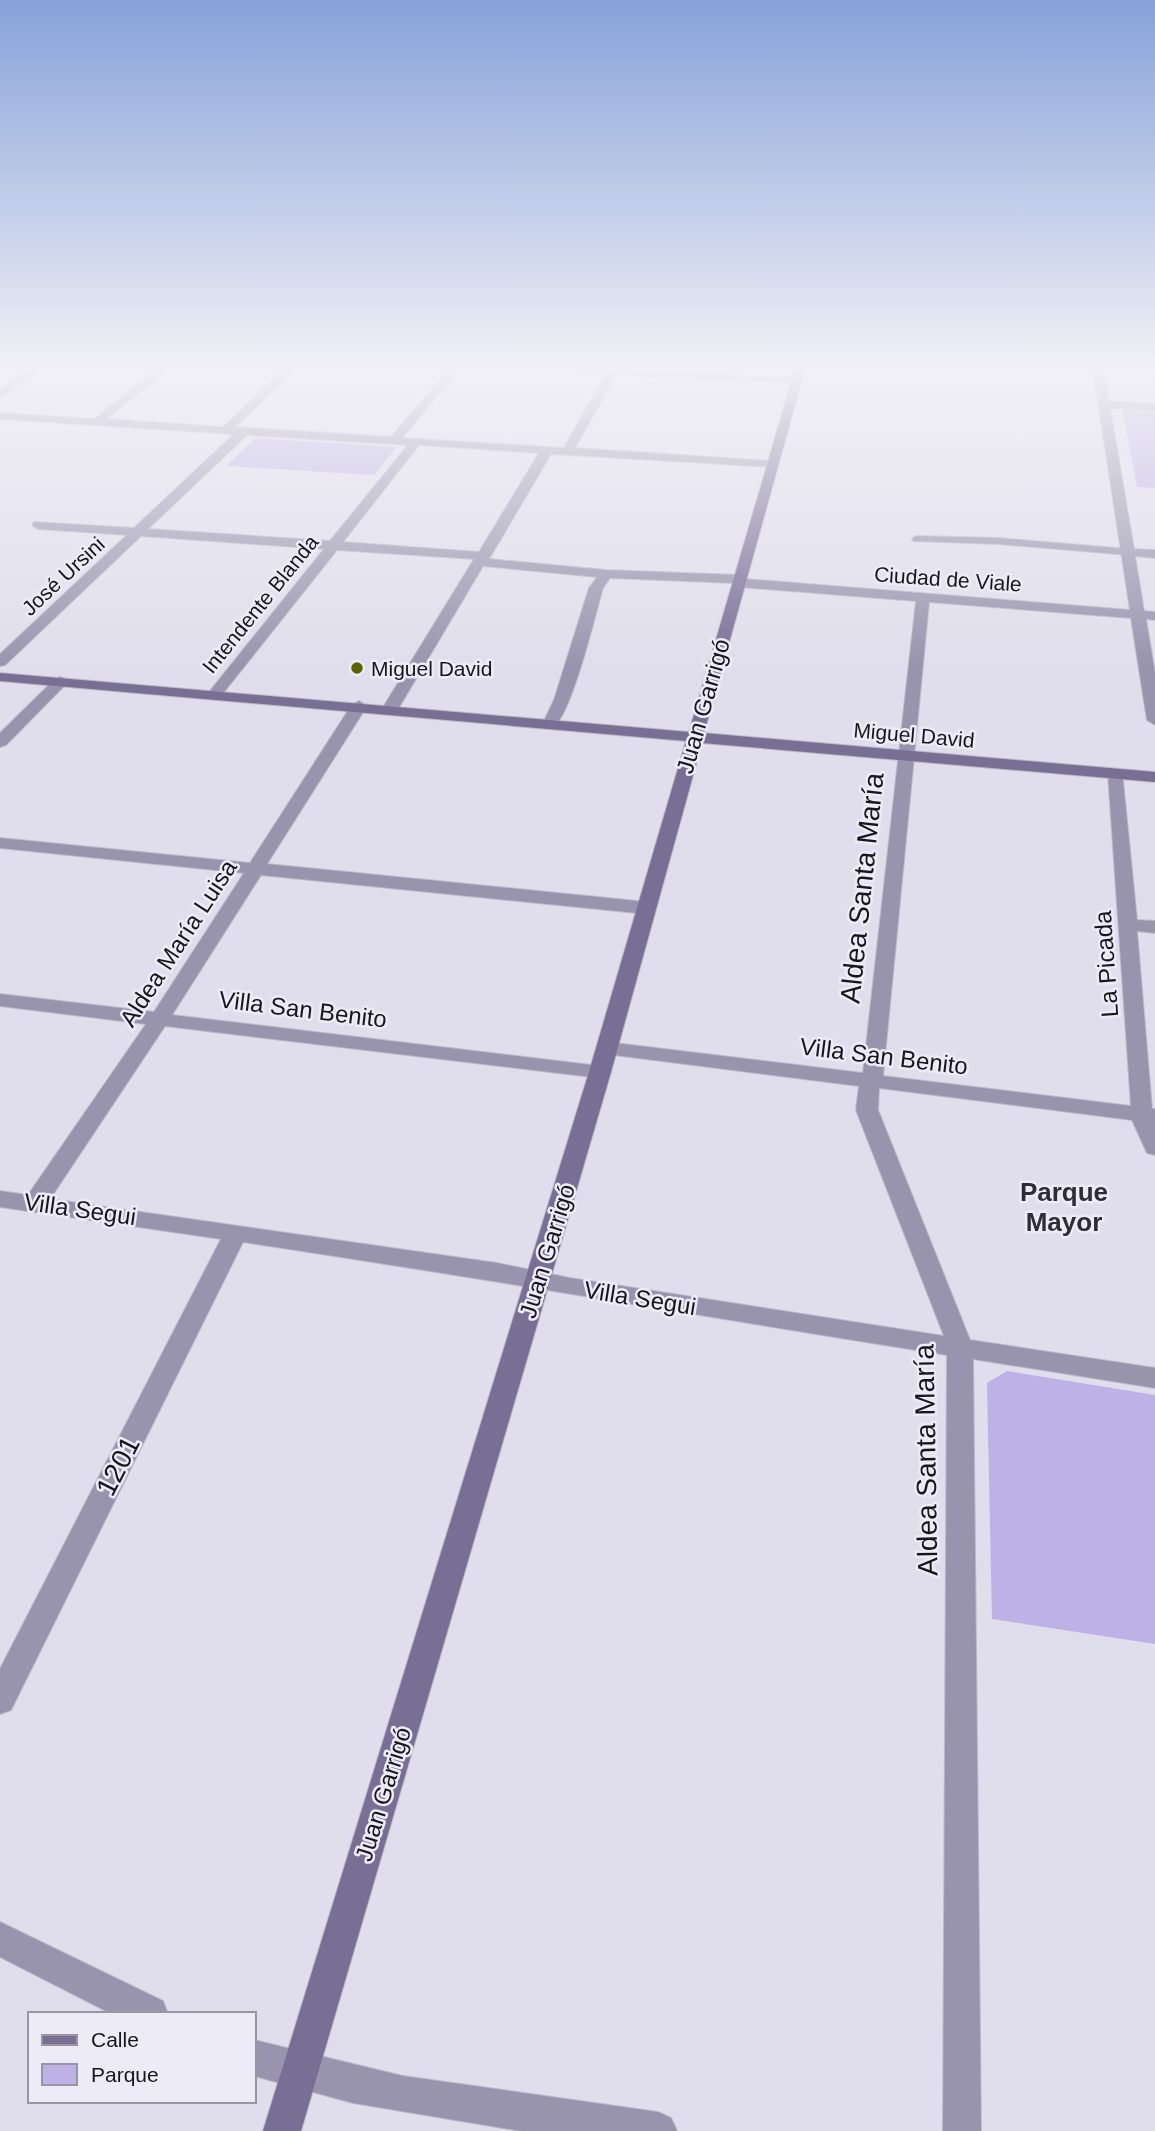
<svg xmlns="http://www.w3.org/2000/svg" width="1155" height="2131" font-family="Helvetica,sans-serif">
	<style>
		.green { fill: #bdb1e6 }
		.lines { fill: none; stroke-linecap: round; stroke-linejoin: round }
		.lane-casing { stroke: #bcbac6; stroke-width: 2 }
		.street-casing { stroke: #bcbac6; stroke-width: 2 }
		.secondary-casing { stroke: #bcbac6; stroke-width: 2 }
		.lane { fill: #9994ae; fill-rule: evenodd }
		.street { fill: #9994ae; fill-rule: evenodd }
		.secondary { fill: #786f95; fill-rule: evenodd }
		.poi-dot { fill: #5c6402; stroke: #eeebf9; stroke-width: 2.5 }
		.labels { text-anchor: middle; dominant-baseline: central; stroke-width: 5; stroke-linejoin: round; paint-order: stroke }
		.far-street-label { font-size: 21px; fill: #17161b; stroke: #eeebf9 }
		.far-poi-label { font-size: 21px; fill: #17161b; stroke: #eeebf9; text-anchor: start }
		.street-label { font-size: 24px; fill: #17161b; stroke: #eeebf9 }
		.neighbourhood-label { font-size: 26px; font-weight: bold; fill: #2e2c36; stroke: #eeebf9 }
		.near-street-label { font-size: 28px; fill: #17161b; stroke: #eeebf9 }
	</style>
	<rect width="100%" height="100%" fill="#e0deec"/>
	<path class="green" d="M1122,409L1155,411V488L1137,487Z
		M255,438L397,447L374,475L226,466Z
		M1007,1371L1155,1395V1644L992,1619L987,1383Z"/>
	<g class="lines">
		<g class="lane-casing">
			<path id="lane" d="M916,536L998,538L1128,549L1132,552L1128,555L998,544L913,541L912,539Z"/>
		</g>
		<g class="street-casing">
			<path id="street" d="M33,369H44L0,397V389Z
				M158,369H169L106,419L223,427L285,369H296L235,427L391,437L449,369H459L402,438L564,448L606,374L569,372L564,369L796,378L800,379V383L616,375L575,448L773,461L779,464L773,467L551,454L489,559L606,570L739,575L745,579L1130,610L1093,369H1103L1109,401L1155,404V410L1110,408L1134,549L1155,550V558L1135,556L1144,611L1155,612V620L1146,619L1155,674V725L1147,720L1131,618L929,602L883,1076L1131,1106L1108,774L1110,771H1122L1137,920L1155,921V933L1137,931L1152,1109H1155V1155L1147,1153L1132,1120L879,1088L878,1110L970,1340L1155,1368V1388L973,1359L981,2131H943L947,1355C712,1318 478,1277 243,1242L11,1710L0,1714V1669L221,1239L0,1207V1191L28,1195L146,1024L0,1006V994L154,1012L244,873L0,848V838L250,863L351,706L359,701L367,706L267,864L647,902L656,908L647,914L261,875L172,1015L600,1066L611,1072L600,1078L165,1026L50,1199L497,1263L570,1278L944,1336L856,1110L859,1086L606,1054L596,1048L606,1042L863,1073L916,601L739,587L733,583L610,578L603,588C596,611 570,723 551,728L543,723L554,700L589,588L597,577L483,566L398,709L390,714L382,709L474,559L337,550L220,697H210V691L324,549L141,536L5,665L0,666V654L127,535L38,529L32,525L34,522L134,528L234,434L0,419V413L94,419ZM247,435L408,445L330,541L148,529ZM419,445L539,453L479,552L343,542Z
				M60,677L65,679V685L6,745L0,747V733L55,679Z
				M0,1922L163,2001L168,2014H112L0,1957Z
				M254,2040L403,2076L658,2112L671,2118L677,2131H521L353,2103L254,2076Z"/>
		</g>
		<g class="secondary-casing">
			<path id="secondary" d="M795,369H805L704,733L1155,772V782L702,743L611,1072L301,2131H263L589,1072L686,741L0,681V673L689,732Z"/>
		</g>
		<use href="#lane" class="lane"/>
		<use href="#street" class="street"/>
		<use href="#secondary" class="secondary"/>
	</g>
	<linearGradient id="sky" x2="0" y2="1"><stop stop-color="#87a2d9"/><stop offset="0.55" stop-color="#f1f0f6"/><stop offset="1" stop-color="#f1f0f6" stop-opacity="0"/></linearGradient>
	<rect width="1155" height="667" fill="url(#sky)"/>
	<circle class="poi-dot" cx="357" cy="668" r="7"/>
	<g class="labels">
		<g class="far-street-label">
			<text transform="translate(63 576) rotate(-43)">José Ursini</text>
			<text transform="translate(948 579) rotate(4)">Ciudad de Viale</text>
			<text transform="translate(260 604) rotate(-51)">Intendente Blanda</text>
			<text transform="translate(914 735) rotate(5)">Miguel David</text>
		</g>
		<g class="far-poi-label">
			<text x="371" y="668">Miguel David</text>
		</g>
		<g class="street-label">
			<text transform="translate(703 706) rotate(-74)">Juan Garrigó</text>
			<text transform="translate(178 943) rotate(-57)">Aldea María Luisa</text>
			<text transform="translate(1106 964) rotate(-94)">La Picada</text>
			<text transform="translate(303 1009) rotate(7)">Villa San Benito</text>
			<text transform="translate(884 1056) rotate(7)">Villa San Benito</text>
			<text transform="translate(80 1209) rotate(8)">Villa Segui</text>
			<text transform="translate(547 1251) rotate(-73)">Juan Garrigó</text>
			<text transform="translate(640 1298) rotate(9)">Villa Segui</text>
			<text transform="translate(383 1794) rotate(-73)">Juan Garrigó</text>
		</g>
		<g class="neighbourhood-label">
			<text x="1064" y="1192">Parque<tspan x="1064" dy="30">Mayor</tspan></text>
		</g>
		<g class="near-street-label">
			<text transform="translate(862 888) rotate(-84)">Aldea Santa María</text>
			<text transform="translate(926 1460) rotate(-91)">Aldea Santa María</text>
			<text transform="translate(118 1466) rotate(-63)">1201</text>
		</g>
	</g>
	<rect x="28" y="2012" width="228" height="91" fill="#eeebf9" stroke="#9896a0" stroke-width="2"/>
	<rect x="42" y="2035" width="35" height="10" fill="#786f95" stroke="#9896a0" stroke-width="2"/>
	<text x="91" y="2047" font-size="21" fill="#17161b">Calle</text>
	<rect x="42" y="2064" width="35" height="21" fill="#bdb1e6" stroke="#9896a0" stroke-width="2"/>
	<text x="91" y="2082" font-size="21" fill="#17161b">Parque</text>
</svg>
